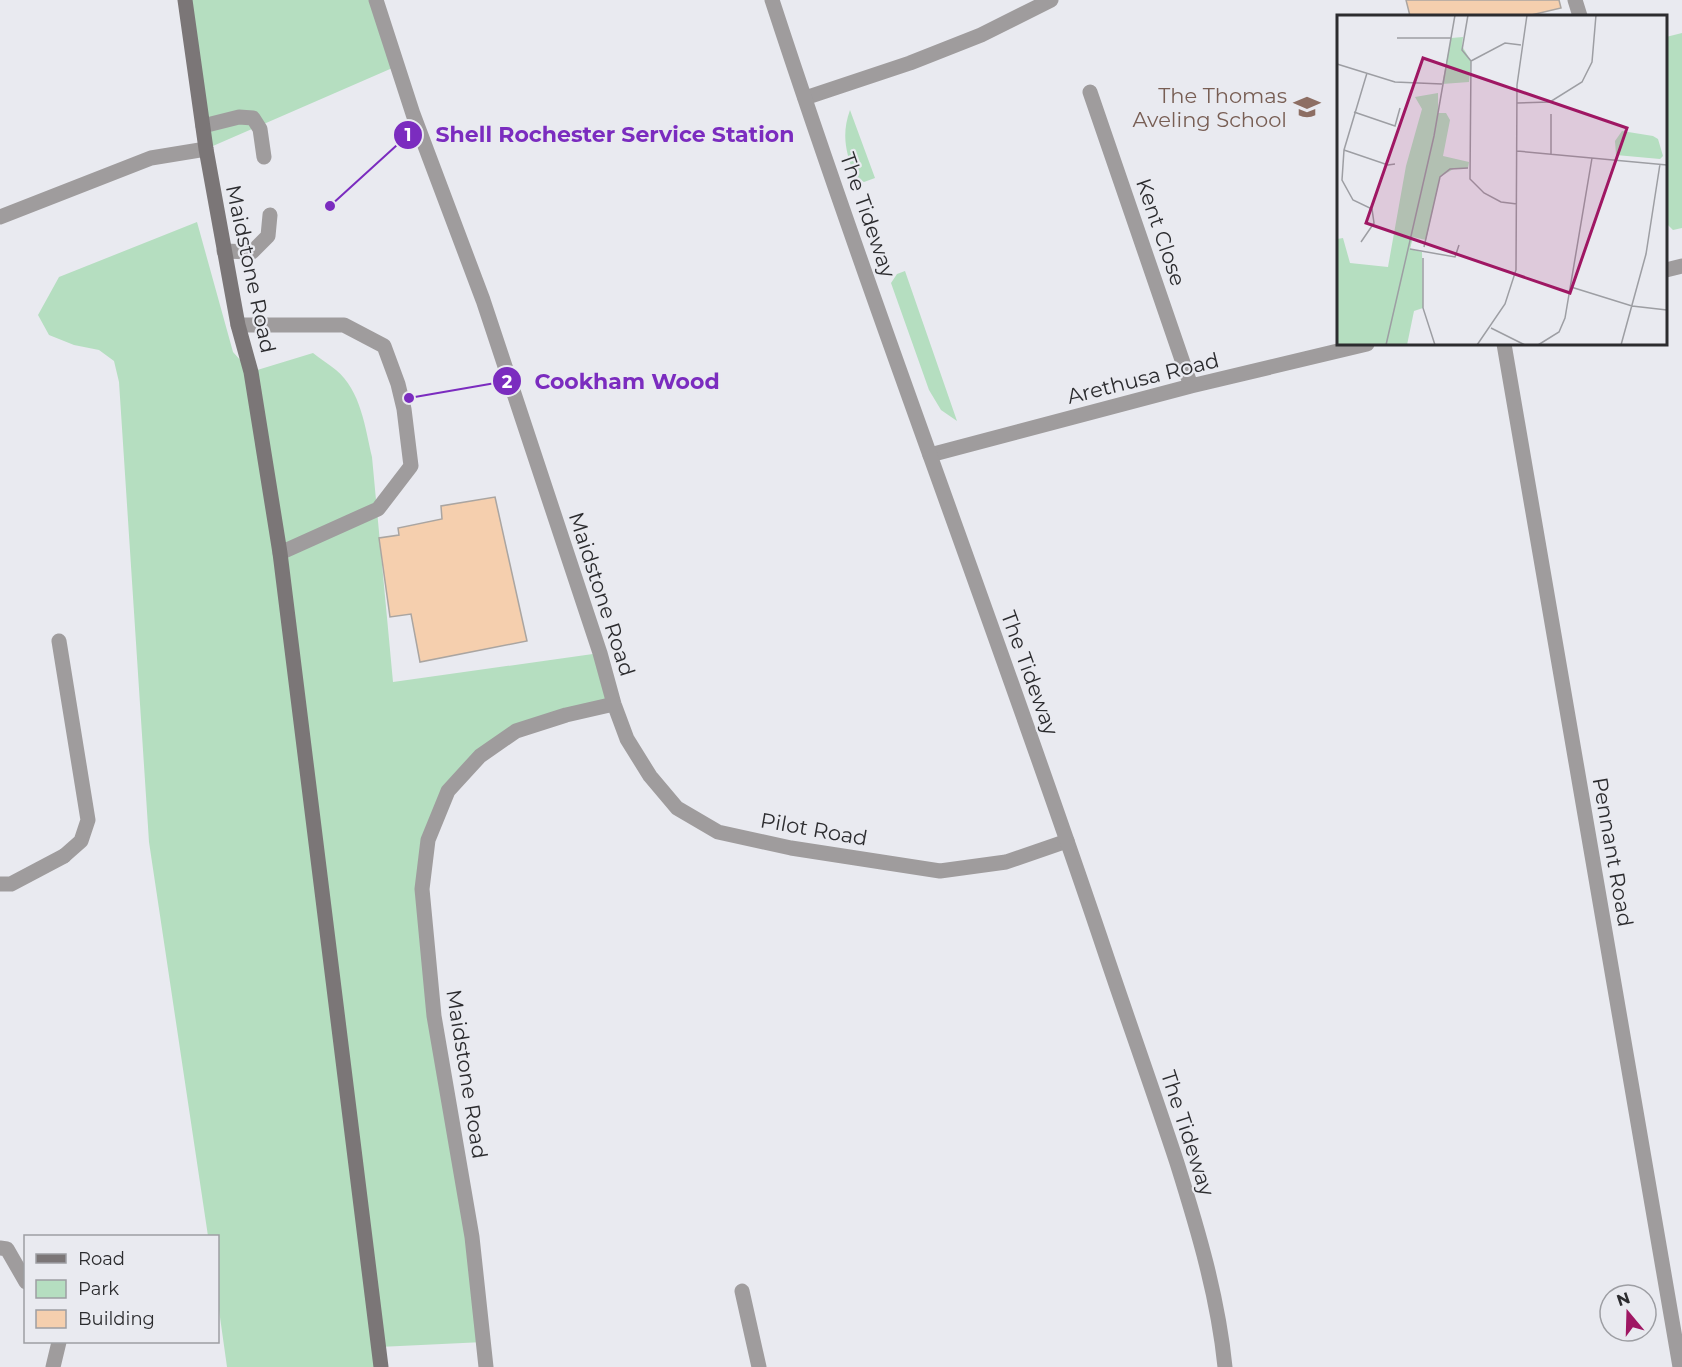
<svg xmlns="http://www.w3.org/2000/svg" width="1682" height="1367" font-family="Montserrat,sans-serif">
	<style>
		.green { fill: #b5dec0 }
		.building { fill: #f5cfae; stroke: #aaa5a1; stroke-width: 1.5 }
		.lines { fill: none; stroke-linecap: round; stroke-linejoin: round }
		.service { stroke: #9f9c9d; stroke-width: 15 }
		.minor { stroke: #9f9c9d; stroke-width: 15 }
		.tertiary { stroke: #9f9c9d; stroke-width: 15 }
		.secondary { stroke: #7b7677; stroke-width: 15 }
		.labels { text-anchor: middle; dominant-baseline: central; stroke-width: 4.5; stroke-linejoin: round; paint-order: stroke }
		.education-label { font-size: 21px; fill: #785e54; stroke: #e9eaf0; text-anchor: end }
		.street-label { font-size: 21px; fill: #2c2c2f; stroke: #e9eaf0 }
		.inset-road { fill: none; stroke: #9d9ea3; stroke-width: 1.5 }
		.view { fill: #9f1763; fill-opacity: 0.15; stroke: #9f1763; stroke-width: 3 }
		.inset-edge { fill: none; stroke: #2c2c2f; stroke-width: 3 }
		.leader { fill: none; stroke: #7b2cbf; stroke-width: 2 }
		.callout-dot { fill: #7b2cbf; stroke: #e9eaf0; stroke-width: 2 }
		.mark-label { font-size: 18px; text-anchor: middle; font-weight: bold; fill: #fff }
		.callout-label { font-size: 22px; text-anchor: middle; font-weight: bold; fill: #7b2cbf; stroke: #e9eaf0; stroke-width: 4.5; stroke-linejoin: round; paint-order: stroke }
	</style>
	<rect width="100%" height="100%" fill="#e9eaf0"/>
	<path class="green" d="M185,0H376L397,66L206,149Z
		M1682,33V228L1673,230L1666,223V37Z
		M850,110L875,178L864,182L855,177C846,153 841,135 850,110Z
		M197,222L233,352L251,372L313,353C320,359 329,364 336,370C361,391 365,427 372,457L393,682L600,653L614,704L516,731L448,791L422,889L484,1342L379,1347L381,1367H227L218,1303V1236H208L149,842L119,382L114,361L99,350L74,345L49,335L38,315L59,277Z
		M905,271L957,421L941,410L929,390L891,283L897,274Z"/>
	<path class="building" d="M1406,0H1559L1561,8L1527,16H1410Z
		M495,497L527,641L420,662L411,614L390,617L379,538L399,535L398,528L442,519L441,506Z"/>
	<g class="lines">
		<path class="service" d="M1575,0L1580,16
			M203,126L239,117L253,118L260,129L264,157
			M224,251L252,252L268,236L270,215
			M238,325H344L384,346L398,384L404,409L411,466L378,509L280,553
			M59,641L88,820L81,841L64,856"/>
		<path class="minor" d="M376,0L413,114L483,300L600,653L614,704L627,739L650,776L677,808L718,832L791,848L940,871L1006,862L1067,841
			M1090,92L1191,386
			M805,98L910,63L981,35L1051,0
			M0,217L151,158L206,149
			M1666,270L1682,266
			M1504,344L1680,1367
			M930,455L1191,386L1367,344
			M0,884H11L64,856
			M0,1248L7,1249L26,1282
			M742,1291L759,1367
			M53,1367L59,1342
			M486,1367L472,1237L434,1016L422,889L428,840L448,791L480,756L516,731L566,715L614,704"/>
		<path class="tertiary" d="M772,0C875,315 994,623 1100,937C1125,1012 1152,1087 1177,1163C1198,1230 1218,1297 1225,1367"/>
		<path class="secondary" d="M185,0L206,149L238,325L251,372L280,553L381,1367"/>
	</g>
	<defs>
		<g id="school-bare" transform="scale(2.07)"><path d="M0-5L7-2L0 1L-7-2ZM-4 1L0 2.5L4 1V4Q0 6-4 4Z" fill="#8d6e63" stroke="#e9eaf0" stroke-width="2.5" paint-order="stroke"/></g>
	</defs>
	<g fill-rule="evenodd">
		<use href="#school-bare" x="1307" y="107"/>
	</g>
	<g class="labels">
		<g class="education-label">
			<text x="1287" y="95">The Thomas<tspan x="1287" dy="24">Aveling School</tspan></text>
		</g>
		<g class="street-label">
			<text transform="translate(868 215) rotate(71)">The Tideway</text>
			<text transform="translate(1161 232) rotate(71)">Kent Close</text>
			<text transform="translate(251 269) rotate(78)">Maidstone Road</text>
			<text transform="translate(1143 378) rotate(-14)">Arethusa Road</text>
			<text transform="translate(602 594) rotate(72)">Maidstone Road</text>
			<text transform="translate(1030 673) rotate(70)">The Tideway</text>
			<text transform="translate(814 829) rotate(10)">Pilot Road</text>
			<text transform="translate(1613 852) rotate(80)">Pennant Road</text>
			<text transform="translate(467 1074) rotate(81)">Maidstone Road</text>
			<text transform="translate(1188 1133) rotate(72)">The Tideway</text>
		</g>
	</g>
	<g transform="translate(1337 15)">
		<rect width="330" height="330" fill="#e9eaf0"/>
		<path d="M126,22L125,31L134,46L132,67L105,69L114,23ZM101,78V98H109L113,105L106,141L132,147L131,153H118L103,162L89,225L76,222L73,234L85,237L86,293L77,296L70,330H0V224L6,223L13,248L51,252L69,151L85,94L78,82ZM285,116L316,121L321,124L326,141L323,144L279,140L278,126Z" fill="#b5dec0"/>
		<path class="inset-road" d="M131,0L125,35L134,46M60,23H114M134,46L133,164L147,178L164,187L180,189M134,46L168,28L184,30M0,49L58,67L105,69M180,88L213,87L245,67L255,47L259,0M17,97L58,111L63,93M214,99V139M7,135L51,150L58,149M180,136L330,150M24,227L37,208L35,194L16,185L5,165L7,135L30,58M87,232L103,162L113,154L131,153M73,234L118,242L122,230M86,243V293L98,330M234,272L295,291L330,295M154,313L188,330M49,330L97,121L118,0M140,330L168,289L179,255L180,70L190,0M201,330L222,317L228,303L255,143M284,330L309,239L323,149"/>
		<path class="view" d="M86,43L290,113L233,278L29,208Z"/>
		<rect width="330" height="330" class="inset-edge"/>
	</g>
	<path class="leader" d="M330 206L408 135M409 398L507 381"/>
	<g class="callout-dot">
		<circle cx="330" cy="206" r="6"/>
		<circle cx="409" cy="398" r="6"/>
		<circle cx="408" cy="135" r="15"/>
		<circle cx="507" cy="381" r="15"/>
	</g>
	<g class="mark-label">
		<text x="408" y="141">1</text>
		<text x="507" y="388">2</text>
	</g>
	<g class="callout-label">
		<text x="615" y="142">Shell Rochester Service Station</text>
		<text x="627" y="389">Cookham Wood</text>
	</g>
	<rect x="24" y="1235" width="195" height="108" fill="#e9eaf0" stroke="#9d9ea3" stroke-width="1.5"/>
	<rect x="36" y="1254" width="30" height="9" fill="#7b7677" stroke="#9d9ea3" stroke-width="1.5"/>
	<text x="78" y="1265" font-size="18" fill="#2c2c2f">Road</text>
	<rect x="36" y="1280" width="30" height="18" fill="#b5dec0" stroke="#9d9ea3" stroke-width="1.5"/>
	<text x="78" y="1295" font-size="18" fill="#2c2c2f">Park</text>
	<rect x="36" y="1310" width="30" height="18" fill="#f5cfae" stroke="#9d9ea3" stroke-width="1.5"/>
	<text x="78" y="1325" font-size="18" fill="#2c2c2f">Building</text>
	<g transform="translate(1628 1313) rotate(341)"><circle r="28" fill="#e9eaf0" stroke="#9d9ea3" stroke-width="1.5"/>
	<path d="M0-4.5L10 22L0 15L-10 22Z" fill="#9f1763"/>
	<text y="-9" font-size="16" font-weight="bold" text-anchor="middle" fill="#2c2c2f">N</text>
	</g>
</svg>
